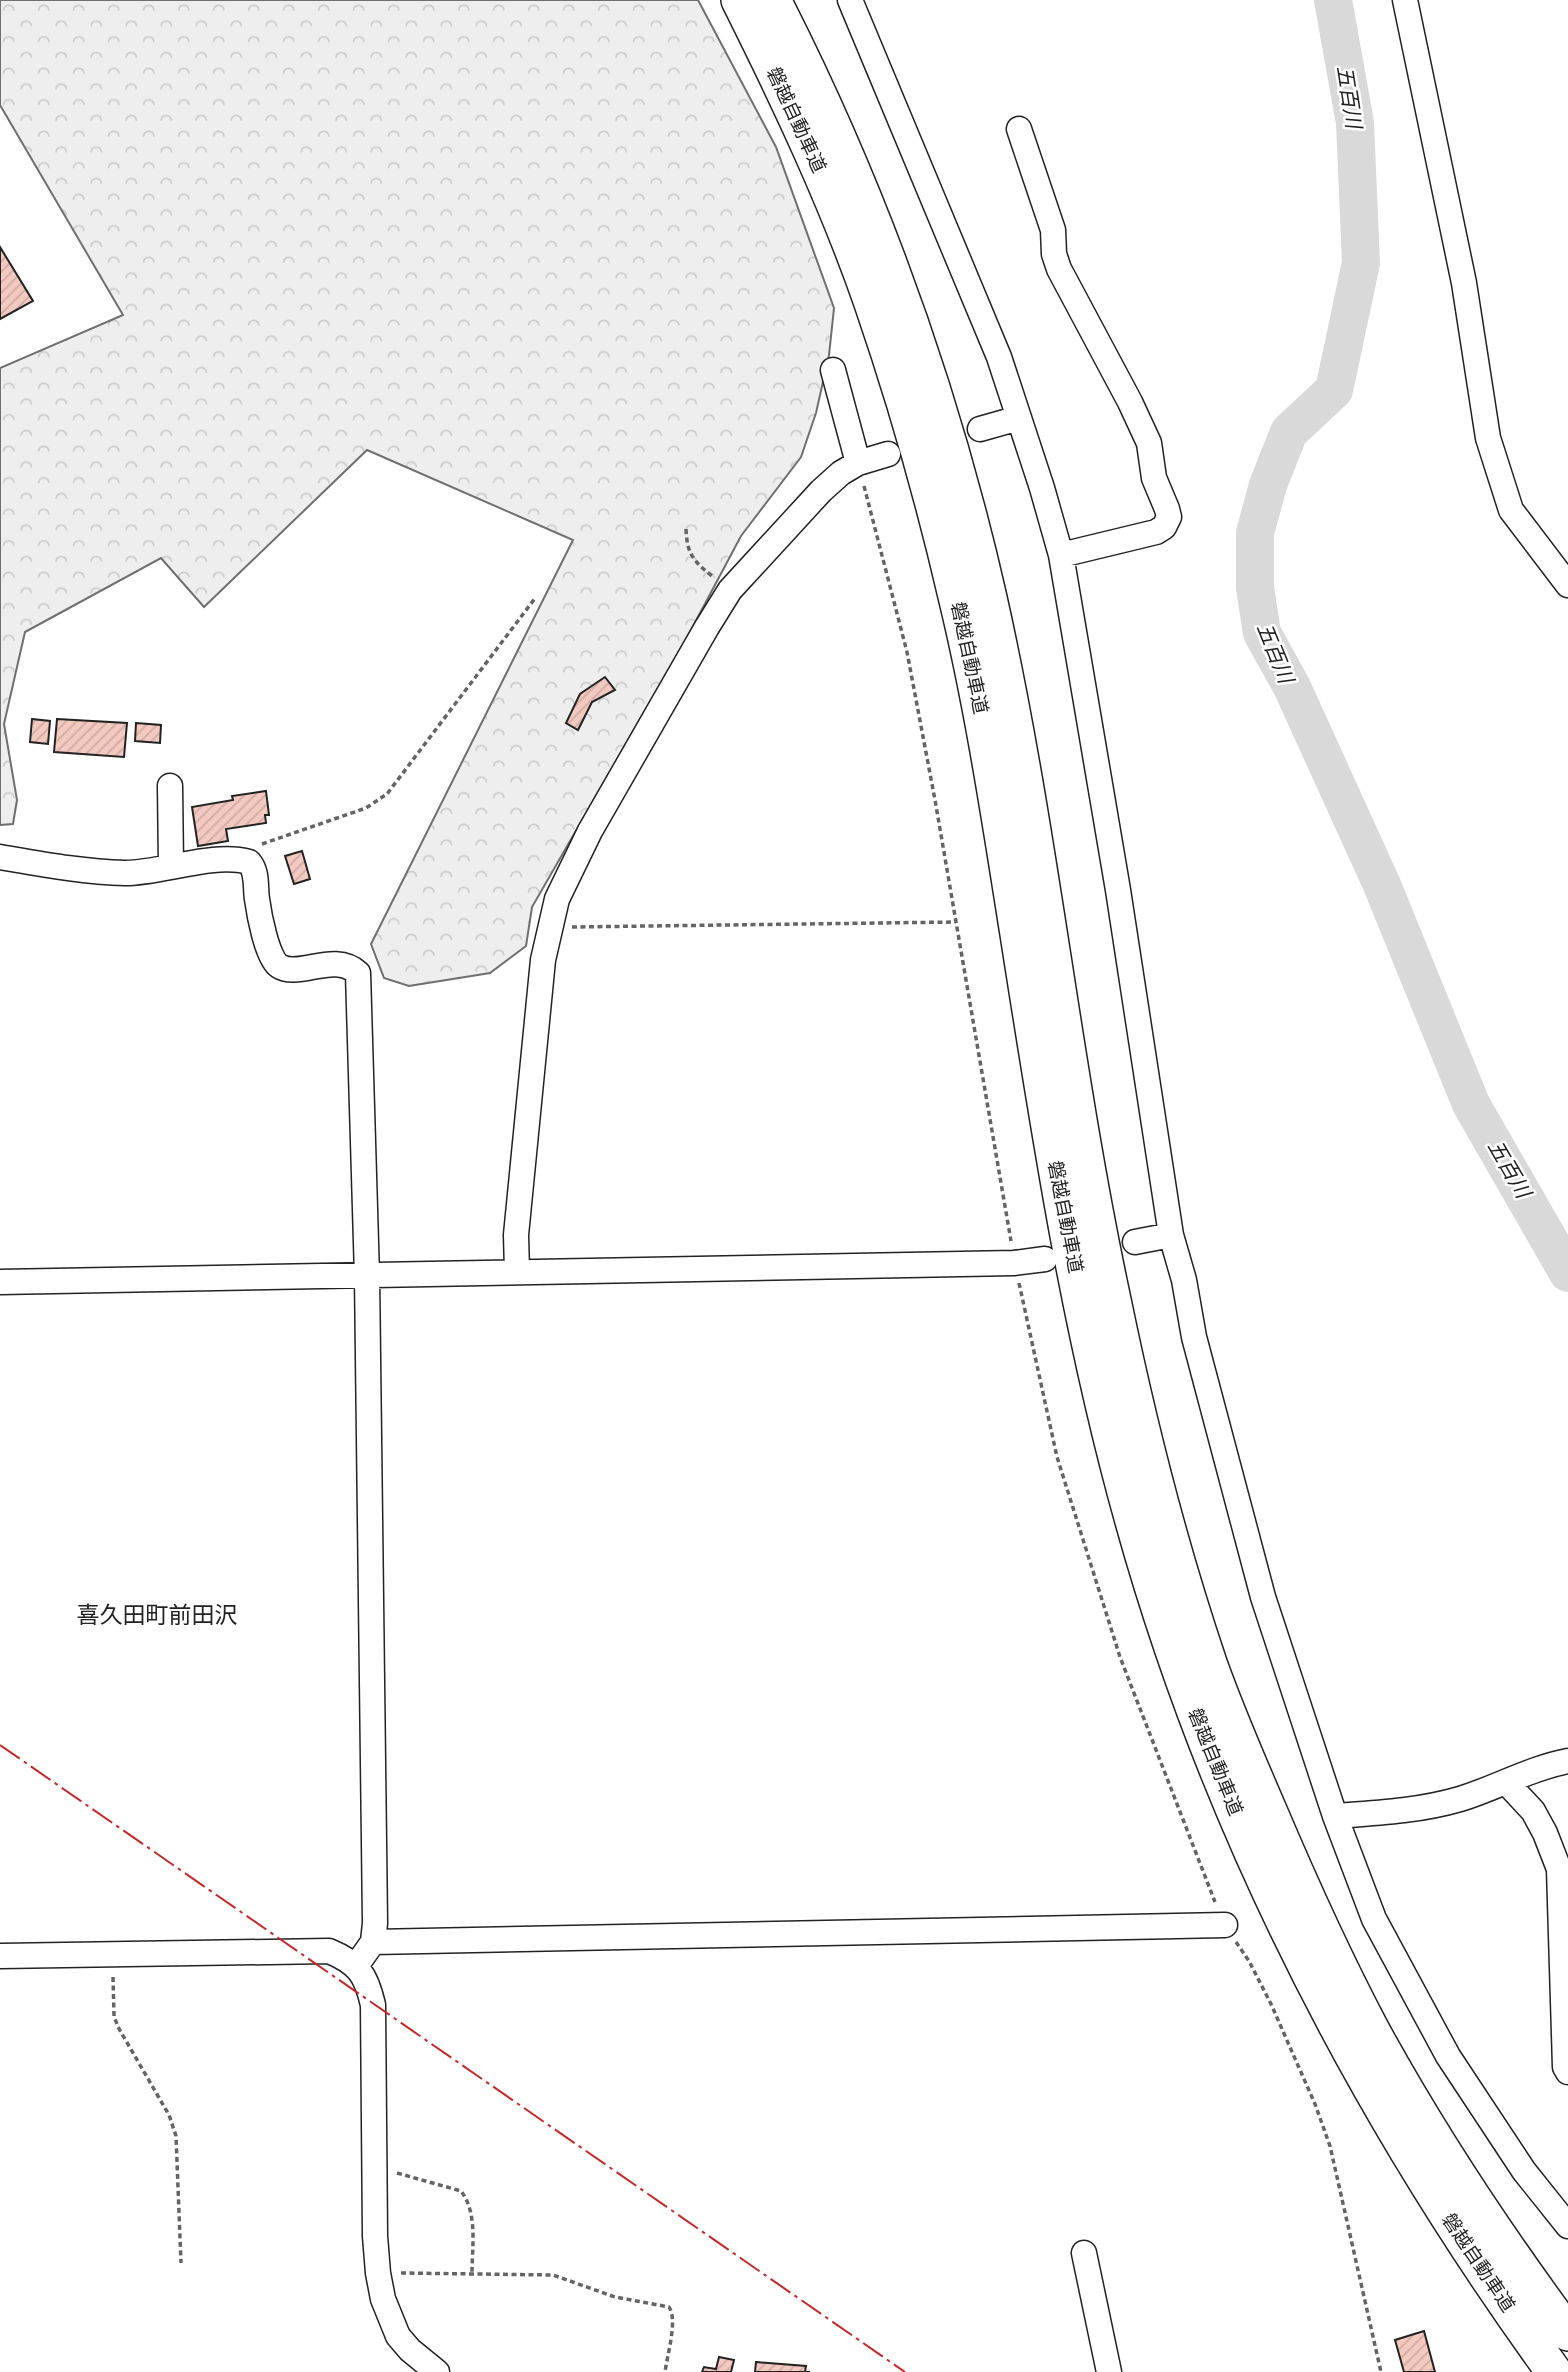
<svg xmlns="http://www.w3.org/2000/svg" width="1568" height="2372" font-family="Signika,'Noto Sans JP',sans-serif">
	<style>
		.forest { fill: url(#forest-crowns); stroke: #6f6f6f; stroke-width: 2 }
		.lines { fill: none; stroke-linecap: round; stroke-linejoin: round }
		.river { stroke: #d9d9d9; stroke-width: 38 }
		.building { fill: url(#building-hatch); stroke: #222; stroke-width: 2 }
		.minor-casing { stroke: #222; stroke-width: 27 }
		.highway-casing { stroke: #222; stroke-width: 38 }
		.path { stroke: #646464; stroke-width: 3.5; stroke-dasharray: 5 3.5; stroke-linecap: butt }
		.minor { stroke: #fff; stroke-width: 24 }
		.highway { stroke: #fff; stroke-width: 35 }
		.power { stroke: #c62828; stroke-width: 2; stroke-dasharray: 24 5 3.5 5; stroke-linecap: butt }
		.labels { text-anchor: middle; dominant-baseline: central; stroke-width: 5; stroke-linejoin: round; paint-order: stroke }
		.street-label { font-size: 19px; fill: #222; stroke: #fff }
		.water-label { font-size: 21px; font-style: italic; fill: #222; stroke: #fff }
		.quarter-label { font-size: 23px; fill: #222; stroke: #fff }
	</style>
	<defs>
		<pattern id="forest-crowns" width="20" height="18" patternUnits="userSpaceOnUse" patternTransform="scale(1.75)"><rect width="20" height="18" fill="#eee"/><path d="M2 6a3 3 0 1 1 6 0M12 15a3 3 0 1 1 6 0" fill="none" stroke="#ccc"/></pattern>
		<pattern id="building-hatch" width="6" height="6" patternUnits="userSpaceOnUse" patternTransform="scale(1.75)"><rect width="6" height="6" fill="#f3c9c0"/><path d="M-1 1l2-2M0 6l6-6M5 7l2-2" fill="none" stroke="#d0aca5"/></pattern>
	</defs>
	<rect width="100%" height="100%" fill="#fff"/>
	<path class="forest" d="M0,0H698L776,147L834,308L829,355L816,413L801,457L741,536L683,645L532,907L526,946L490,973L409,986L384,978L371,944L573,540L367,450L204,607L161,558L25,632L4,724L17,800L13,824L0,825V368L123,315L0,105Z"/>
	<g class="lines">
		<path class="river" d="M1333,0L1355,123L1361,263L1334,390L1289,432L1268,485L1255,533V588L1262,633L1292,687L1382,885L1471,1104L1568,1273"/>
	</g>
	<path class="building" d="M0,247L33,301L0,319Z
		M605,677L615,690L592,702L578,730L566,723L580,694Z
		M32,719L50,721L48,744L30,742Z
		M57,719L127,723L124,757L54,752Z
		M136,723L161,725L160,743L135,741Z
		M266,791L269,815H265L266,823L226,829L228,841L198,846L192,807L233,800L232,796Z
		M302,851L310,879L294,884L285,856Z
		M1424,2331L1435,2372H1404L1395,2340Z
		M719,2357L734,2360L731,2372H702L704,2367L716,2369Z
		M756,2362L806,2366L805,2372H810H755Z"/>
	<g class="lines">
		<g class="minor-casing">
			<path id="minor" d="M850,0L999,357L1042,488L1061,555L1118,890L1171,1235L1184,1280L1194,1337L1263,1597L1335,1816L1374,1919L1448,2056L1524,2171L1568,2226
				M1405,0L1464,283L1488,438L1511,510L1568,585
				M1019,129L1053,230L1054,254L1059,269L1130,402L1149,443L1154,478L1167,509L1169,517L1164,527L1156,532L1061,555
				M833,370L858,463
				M980,429L1019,418
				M170,786L171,866
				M0,857C41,864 83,872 125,873C162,873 213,852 249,862C258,872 255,887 257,899C259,914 267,958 279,966C299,979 334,951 358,973L367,1276L375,1923L373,1942L356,1966
				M1135,1242L1171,1235
				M517,1271L516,1235L543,960L557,899L590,831L707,627L730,590L821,491L841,473L858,463L888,454
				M0,1282L1014,1263L1045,1259
				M1507,1783L1533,1811L1545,1833L1559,1869L1565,2067L1568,2072
				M1335,1816C1377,1813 1419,1811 1460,1799C1496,1788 1531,1768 1568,1761
				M373,1942L1225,1925
				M0,1956L329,1951C358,1963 366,1974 373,2005L375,2236L378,2273L383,2299L398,2336L410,2350L437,2372
				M1084,2253L1109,2372"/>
		</g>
		<g class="highway-casing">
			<path id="highway" d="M739,0C788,98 836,199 872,303C905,399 933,497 956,596C983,707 1000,821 1018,934C1049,1131 1079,1329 1133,1521C1219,1830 1366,2113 1554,2372
				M773,0C870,190 942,391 989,598C1041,830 1063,1068 1113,1300C1138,1422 1169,1545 1209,1663C1227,1714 1249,1764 1270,1813C1301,1886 1334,1959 1371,2029C1429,2135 1496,2236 1568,2333"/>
		</g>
		<path class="path" d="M864,486L907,652L935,800L1011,1241
			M686,529C687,553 692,560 712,576
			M262,844L366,808L387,794L536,597
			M572,927L956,922
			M1019,1283L1057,1457L1120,1657L1215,1902
			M1236,1942L1249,1961L1271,2004L1315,2104L1330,2146L1381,2372
			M113,1977L114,2016L118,2027L169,2115L176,2136L181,2263
			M397,2173L461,2191C478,2213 472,2247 472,2273
			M401,2273L553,2275L615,2297L669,2307C678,2320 667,2356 665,2372"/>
		<use href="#minor" class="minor"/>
		<use href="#highway" class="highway"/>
		<path class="power" d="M0,1745L905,2372"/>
	</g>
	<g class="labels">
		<g class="street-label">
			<text transform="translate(796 120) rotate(65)">磐越自動車道</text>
			<text transform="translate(969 658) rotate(78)">磐越自動車道</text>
			<text transform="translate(1065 1217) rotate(79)">磐越自動車道</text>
			<text transform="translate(1215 1762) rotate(68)">磐越自動車道</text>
			<text transform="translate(1478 2263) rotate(56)">磐越自動車道</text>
		</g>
		<g class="water-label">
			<text transform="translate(1349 97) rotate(81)">五百川</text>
			<text transform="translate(1275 653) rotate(68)">五百川</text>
			<text transform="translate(1509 1169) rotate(60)">五百川</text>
		</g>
		<g class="quarter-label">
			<text x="157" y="1615">喜久田町前田沢</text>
		</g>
	</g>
</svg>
